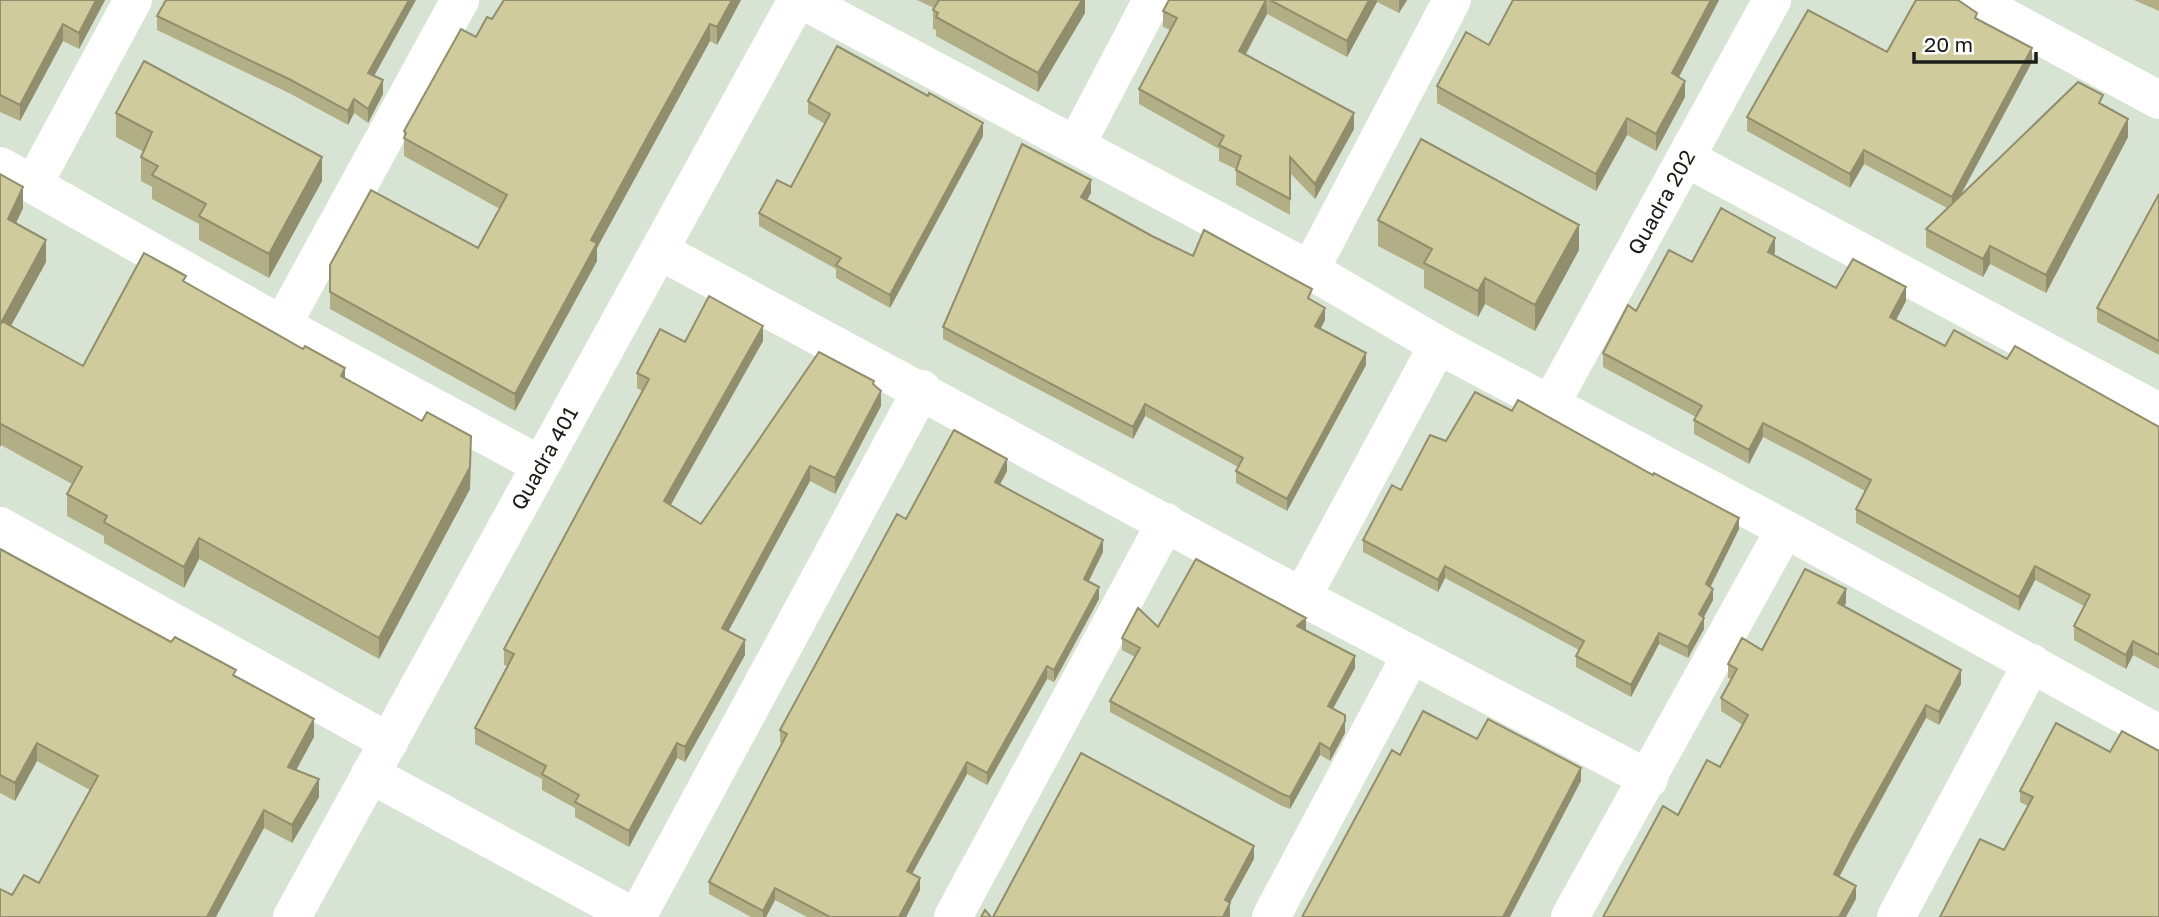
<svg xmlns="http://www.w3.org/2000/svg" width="2159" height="917" font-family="'Golos Text',sans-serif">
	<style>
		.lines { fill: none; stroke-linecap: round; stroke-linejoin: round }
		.street { stroke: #fff; stroke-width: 38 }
		.secondary { stroke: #fff; stroke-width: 38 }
		.wall { fill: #b2af86 }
		.shaded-wall { fill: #918e6d }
		.building { fill: #cfcb9c; stroke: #918e6d; stroke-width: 2 }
		.labels { text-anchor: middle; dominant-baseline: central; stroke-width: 7; stroke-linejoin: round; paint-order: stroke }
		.street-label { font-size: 21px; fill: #181d17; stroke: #fff }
	</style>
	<rect width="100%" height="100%" fill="#d7e4d3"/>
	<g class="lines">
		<path class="street" d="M802,0L1310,270L1438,345L1785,529L2159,734
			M1973,0L2159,100
			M1076,145L1152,0
			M1686,158L2159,412
			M0,166L282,325L540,465
			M34,183L133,0
			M660,251L1302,597L1649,779
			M1310,270L1452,0
			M282,325L460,0
			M1550,405L1772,0
			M0,526L389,742
			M1302,597L1438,345
			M370,774L634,917
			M637,917L922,389
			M953,917L1166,522
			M1271,917L1411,655
			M1570,917L1785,529
			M1896,917L2032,663"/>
		<path class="secondary" d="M292,917L797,0"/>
	</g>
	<path class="wall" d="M0,0H105L79,49L63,41L20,121L0,112Z
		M741,0L717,45L710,41L650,150L597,248V261L515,411L330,309V265L478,248L500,209L404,156V131L476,37Z
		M917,0H1085V13L1038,92L936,36V30L933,29V10L934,8Z
		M1169,0H1407L1399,13L1377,2L1347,57L1267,14L1246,54L1354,129L1315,199L1290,173V215L1236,185V169L1219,161V149L1139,104V89L1170,30L1163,27V11Z
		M1719,0L1679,77L1685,97L1656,151L1627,135L1596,191L1437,103V86L1489,45Z
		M2134,0H2159V11Z
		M157,16L374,76L383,94L368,123L354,113L348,125L289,93L157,30Z
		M1977,19L2032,62L1960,196L2103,106L2128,137L2046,293L1990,264L1983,277L1926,247V229L1947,208L1864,164L1850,188L1747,131V117L1887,52Z
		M808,101L983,136L890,308L836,278V269L759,226V213L791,187L825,124L808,114Z
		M116,113L322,181L269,278L199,240V224L152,199V187L141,181V157L144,152L116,137Z
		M0,174L23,208L16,223L46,262L11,326L83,366L186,282L345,379L471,458L470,489L379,659L199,559L184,588L104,543V536L67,516V494L72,484L1,445L0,447Z
		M1091,193L1087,200L1152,236L1193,256L1312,300L1325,320L1321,329L1366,365L1287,511L1236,483V471L1238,467L1145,416L1133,439L943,339V327Z
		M2159,194V355L2097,322V308Z
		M1378,220L1579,250L1535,331L1485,304L1478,317L1424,288V270L1378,246Z
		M1775,252L1773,255L1836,288L1906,301L1896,320L1945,346L2007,359L2159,427V669L2133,655L2126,669L2074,640V626L2084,606L2035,580L2019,611L1856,523V509L1865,491L1802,457L1763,437L1749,464L1694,434V420L1696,417L1603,367V353L1636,311L1692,262Z
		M763,341L670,505L701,524L874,385L881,406L835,494L810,481L728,631L745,655L685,762L677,758L629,847L575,817V808L542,790V779L475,744V728L508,666L504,665V649L642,391L637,388V373L685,342Z
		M1446,441L1739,529L1710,587L1713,600L1704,617V629L1688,658L1659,644L1631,697L1576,667V656L1579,650L1445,578L1438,592L1363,552V540L1401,490Z
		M1007,471L1000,484L1103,552L1088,581L1099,599L1054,682L1047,679L987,785L967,774L912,874L920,890L906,917H807L775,900L766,917H751L709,894V882L782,744L780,742V730L906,519Z
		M0,549L236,676L314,737L296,770L319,797L292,843L264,828L12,895L39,883L90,790L37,761L15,801L0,793Z
		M1846,603L1844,606L1961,684L1939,725L1926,718L1839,877L1856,899L1678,815L1720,767L1743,725L1721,711V698L1731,679L1728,678V664L1762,650Z
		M1158,627L1306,630L1355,668L1333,708L1345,733L1330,761L1320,755L1290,809L1282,806L1110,712V701L1135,657L1122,650V638Z
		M2110,752L2004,850L2028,806L2020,802V791Z"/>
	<path class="shaded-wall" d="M96,0H105L79,49V33Z
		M409,0H416L368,87V73Z
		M732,0H741L717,45V27Z
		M1077,0H1085V13L1038,92V73Z
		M1266,0L1267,14L1239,66V51Z
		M1369,0H1377V2L1347,57V41Z
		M1399,0H1407L1399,13Z
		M1711,0H1719L1672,90V73Z
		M63,24V41L20,121V105Z
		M710,24V41L597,248V261L515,411V394L591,240Z
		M2032,48V62L1952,211V197Z
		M383,80V94L368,123V109Z
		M1685,81V97L1656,151V134Z
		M354,99V113L348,125V111Z
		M1354,113V129L1315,199V184Z
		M1627,118V135L1596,191V174Z
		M2128,119V137L2046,293V275Z
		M983,123V136L890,308V295Z
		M1864,150V164L1850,188V174Z
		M322,157V181L269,278V254Z
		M1091,180V193L1081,209V197Z
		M23,187V208L8,240V219Z
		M1579,225V250L1535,331V305Z
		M1775,238V252L1768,266V252Z
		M46,240V262L2,342V321Z
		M1990,246V264L1983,277V259Z
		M1485,278V304L1478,317V291Z
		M1906,287V301L1890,331V317Z
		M1325,308V320L1315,338V326Z
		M763,326V341L664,517V501Z
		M1366,353V365L1287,511V499Z
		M345,368V389L341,376Z
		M881,391V406L835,494V478Z
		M1145,404V416L1133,439V427Z
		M1763,423V437L1749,464V450Z
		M1,424V445L0,447V426Z
		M471,436L470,489L379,659V638Z
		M1007,459V471L995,494V482Z
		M810,466V481L722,643V628Z
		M1739,518V529L1706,596V584Z
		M199,538V559L184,588V567Z
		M1103,540V552L1084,591V579Z
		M1445,566V578L1438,592V580Z
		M2035,566V580L2019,611V597Z
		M1099,587V599L1054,682V670Z
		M1713,589V600L1699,626V614Z
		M1846,589V603L1838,616V603Z
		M1306,618V630L1297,638V626Z
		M1704,618V629L1688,658V647Z
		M1659,633V644L1631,697V685Z
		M745,640V655L685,762V747Z
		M2133,641V655L2126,669V655Z
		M1355,656V668L1328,718V706Z
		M1047,666V679L987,785V773Z
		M1961,670V684L1939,725V712Z
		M1926,705V718L1852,852L1834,887V874L1852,838Z
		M314,719V737L288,785V767Z
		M1345,721V733L1330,761V749Z
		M37,743V761L15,801V783Z
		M677,743V758L629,847V831Z
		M1320,743V755L1290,809V797Z
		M967,762V774L907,883V871Z
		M1581,768V781L1510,917H1503Z
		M319,779V797L292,843V825Z
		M264,810V828L216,917H207Z
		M1254,846V859L1230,903V917H1223L1225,900Z
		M920,878V890L906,917H899Z
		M1856,886V899L1846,917H1839Z
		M775,888V900L766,917H763V911Z"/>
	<path class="building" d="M0,0H96L79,33L63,24L20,105L0,95Z
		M166,0H409L368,73L383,80L368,109L354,99L348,111L289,79L157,16Z
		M504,0H732L717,27L710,24L650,132L591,240L597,243L515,394L330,292V265L371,190L478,248L507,195L404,138L406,133L404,131L461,29L476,37L487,17L492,19Z
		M939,0H1082L1038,73L936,17L938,13L933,10Z
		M1169,0H1266L1239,51L1354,113L1315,184L1290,157V199L1236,170L1241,156L1219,145L1224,136L1139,89L1177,18L1163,11Z
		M1270,0H1369L1347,41Z
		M1513,0H1711L1672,73L1685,81L1656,134L1627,118L1596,174L1437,86L1466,32L1489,45Z
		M1916,0H1958L1977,13L1975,18L2032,48L1952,197L1864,150L1850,174L1747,117L1808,10L1887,52Z
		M837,46L928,96L929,93L983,123L890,295L836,265L841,258L759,213L777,180L791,187L830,114L808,101Z
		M144,61L322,157L269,254L199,216L206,204L152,175L158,166L141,157L152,132L116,113Z
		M2078,82L2103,95L2099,103L2128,119L2046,275L1990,246L1983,259L1926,229Z
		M1421,139L1579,225L1535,305L1485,278L1478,291L1424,263L1432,249L1378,220Z
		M1022,144L1091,180L1081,197L1152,236L1193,256L1204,230L1312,289L1308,298L1325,308L1315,326L1366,353L1287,499L1236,471L1243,458L1145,404L1133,427L943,327Z
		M0,174L23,187L8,219L46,240L2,321L83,366L144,253L186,276L183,281L303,349L305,346L345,368L341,376L422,421L427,412L471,436L470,467L379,638L199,538L184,567L104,522L107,516L67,494L82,467L1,424L0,426V325L2,322L0,321Z
		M2159,194V341L2097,308Z
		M1721,208L1775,238L1768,252L1836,288L1853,259L1906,287L1890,317L1945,346L1954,330L2007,359L2015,346L2159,427V655L2133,641L2126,655L2074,626L2090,595L2035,566L2019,597L1856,509L1871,480L1802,443L1763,423L1749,450L1694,420L1702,406L1603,353L1628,305L1636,311L1669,250L1692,262Z
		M709,296L763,326L664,501L701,524L819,352L874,381L873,384L881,391L835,478L810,466L722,628L745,640L685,747L677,743L629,831L575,802L579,795L542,774L546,766L475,728L514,654L504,649L649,379L637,373L660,329L685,342Z
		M1475,392L1512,411L1518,400L1653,475L1654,473L1739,518L1706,584L1713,589L1699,614L1704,618L1688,647L1659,633L1631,685L1576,656L1584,641L1445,566L1438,580L1363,540L1392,485L1401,490L1430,435L1446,441Z
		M954,430L1007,459L995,482L1103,540L1084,579L1099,587L1054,670L1047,666L987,773L967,762L907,871L920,878L899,917H830L775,888L763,911L709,882L787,734L780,730L897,514L906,519Z
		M0,549L171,642L175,637L236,670L233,675L314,719L288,767L319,779L292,825L264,810L207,917H0V889L12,895L24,875L39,883L98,776L37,743L15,783L0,775Z
		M1196,559L1306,618L1297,626L1355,656L1328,706L1345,715V721L1330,749L1320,743L1290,797L1282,794L1110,701L1140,648L1122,638L1138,608L1158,627Z
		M1805,569L1846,589L1838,603L1961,670L1939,712L1926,705L1852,838L1834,874L1856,886L1839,917H1603L1663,806L1678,815L1707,760L1720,767L1748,715L1721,698L1737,669L1728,664L1742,638L1762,650Z
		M1423,711L1477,739L1488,719L1581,768L1503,917H1302L1392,750L1400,755Z
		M2056,723L2110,752L2122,731L2159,751V917H1940L1980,839L2004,850L2033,797L2020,791Z
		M1081,753L1254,846L1225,900L1230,903L1223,917H993Z
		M985,910L991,917H981Z"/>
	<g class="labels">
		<g class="street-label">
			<text transform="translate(1661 202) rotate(-61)">Quadra 202</text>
			<text transform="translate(544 458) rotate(-61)">Quadra 401</text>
		</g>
	</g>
	<path d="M1914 52v10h122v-10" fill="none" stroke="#181d17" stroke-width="3.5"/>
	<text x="1924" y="52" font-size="21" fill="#181d17" stroke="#ffffff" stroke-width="5" paint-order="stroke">20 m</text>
</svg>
